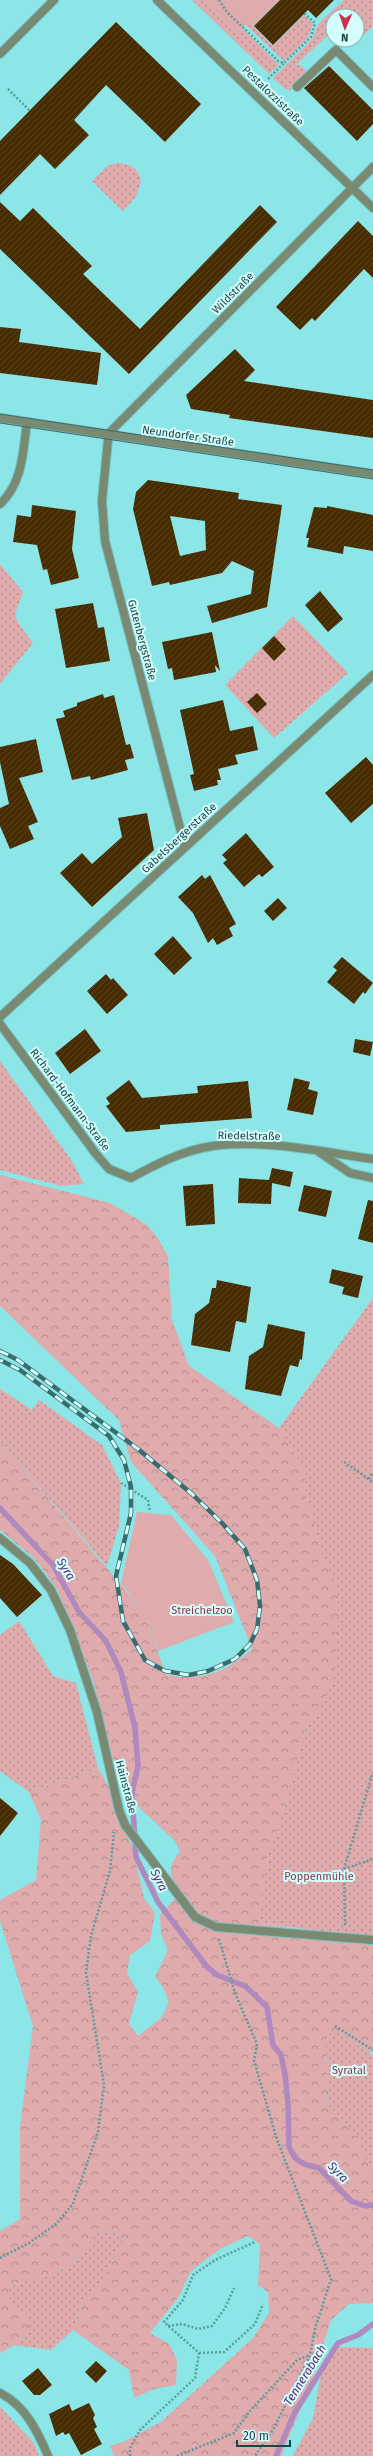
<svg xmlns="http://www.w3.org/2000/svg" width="373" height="2456" font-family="'Fira Sans',sans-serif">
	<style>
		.grass { fill: url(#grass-dots) }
		.forest { fill: url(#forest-crowns) }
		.park { fill: #dfabac }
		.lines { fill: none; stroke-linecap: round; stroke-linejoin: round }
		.stream { stroke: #b08abf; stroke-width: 5.5 }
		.building { fill: url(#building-hatch); fill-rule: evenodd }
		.service-casing { stroke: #74c1c2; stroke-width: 10 }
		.minor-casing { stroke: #74c1c2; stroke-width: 10 }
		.tertiary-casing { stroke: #74c1c2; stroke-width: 10 }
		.path { stroke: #5b9d9d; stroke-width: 2.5; stroke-dasharray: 2 2; stroke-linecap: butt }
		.service { stroke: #798972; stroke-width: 8 }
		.minor { stroke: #798972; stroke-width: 8 }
		.tertiary { stroke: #798972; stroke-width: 8 }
		.tram { stroke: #396c6c; stroke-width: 1 }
		.rail-casing { stroke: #396c6c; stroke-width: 4.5 }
		.rail { stroke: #d4fefe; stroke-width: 3; stroke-dasharray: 9; stroke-linecap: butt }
		.labels { text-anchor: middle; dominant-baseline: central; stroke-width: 4; stroke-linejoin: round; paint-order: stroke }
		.street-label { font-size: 11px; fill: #1d4343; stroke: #d4fefe }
		.park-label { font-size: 11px; fill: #8d3740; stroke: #d4fefe }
		.water-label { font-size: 12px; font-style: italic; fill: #5a2a6b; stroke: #d4fefe }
	</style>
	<defs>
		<pattern id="grass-dots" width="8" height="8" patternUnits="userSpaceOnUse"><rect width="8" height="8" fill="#dfabac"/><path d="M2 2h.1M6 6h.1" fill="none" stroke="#b48d8e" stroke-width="1.8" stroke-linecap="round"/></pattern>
		<pattern id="forest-crowns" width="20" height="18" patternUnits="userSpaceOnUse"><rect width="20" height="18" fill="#dfabac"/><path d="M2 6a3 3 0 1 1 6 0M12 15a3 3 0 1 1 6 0" fill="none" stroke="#b48d8e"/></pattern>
		<pattern id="building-hatch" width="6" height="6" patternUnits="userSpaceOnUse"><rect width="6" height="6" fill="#462c00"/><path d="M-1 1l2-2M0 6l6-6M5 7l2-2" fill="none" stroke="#58431e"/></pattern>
	</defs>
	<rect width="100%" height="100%" fill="#8ce5e6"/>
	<path class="grass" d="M192,0H202L237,33L242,28L279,65L269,74Z
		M344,0H373V26L358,41L354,40H357V16H333V37L327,36L296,65H300L308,72L291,90L285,89L273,78L313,38L318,24Z
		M304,15L313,24L308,38L284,61L245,24L253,26L273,46Z
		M118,163C131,164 138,168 141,181L136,197L123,211L92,181L107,166Z
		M0,564L23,592L15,614L18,623L33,643L0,684Z
		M293,616L348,673L274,738L225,685Z
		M0,1061L72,1161L84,1184L61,1186L0,1170Z
		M373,1298V1936H358L259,1923L268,1853L285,1805L305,1731L322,1704L338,1588L323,1556L306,1496L305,1470L279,1428Z
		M0,1389L32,1410L39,1400L102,1445L121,1483L119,1526L107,1566L0,1441Z
		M19,1621L53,1676L76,1683L98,1768L29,1792L0,1771V1635Z
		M335,2030L373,2056V2177L357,2136L329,2106L325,2037Z
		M121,2232L123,2241L99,2287L83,2300L73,2330L51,2350L14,2345L25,2338L27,2314L10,2304L9,2287C22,2281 35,2279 50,2275C71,2269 85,2250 97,2233Z
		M339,2347L373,2348V2456H293L313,2418L324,2359Z
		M0,2407L34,2443L39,2456H0Z"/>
	<path class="forest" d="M0,1175L110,1203L147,1225L159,1240L168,1257L172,1320L189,1366L279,1428L305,1470L306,1496L323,1555L338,1588V1629L334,1677L322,1704L305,1731L285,1805L268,1853L259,1923L310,1931L309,1939L373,1945V2051L369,2053L335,2030L325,2037L329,2106L357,2136L373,2177V2303L349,2304L331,2320L313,2378L281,2456H114L110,2446L123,2442L161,2422L253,2338L269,2313L268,2292L258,2285L260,2244L248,2236L220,2249L191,2271L178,2298L150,2333L169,2344L177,2360L176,2385L154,2389L134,2398L129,2370L73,2330L83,2300L99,2287L123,2241L121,2232L97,2233C85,2250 72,2267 51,2275C37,2280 23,2281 9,2287L10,2304L27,2314C34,2338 19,2343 0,2353V2231L20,2219V2127L33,2026L0,1921V1900L36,1880L41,1819L29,1792L98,1768L113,1794L132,1846L144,1898L155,1913L150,1941L130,1955L127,1973L138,1992L129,2024L138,2036L161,2018L169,2003L163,1987L155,1977L168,1950L161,1934L160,1915L178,1895C170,1878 166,1867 180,1852L175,1841L130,1799L116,1771L93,1681L57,1589L35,1559L0,1530V1441L143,1611L166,1675C202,1681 225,1673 252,1649L215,1556L131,1462L119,1420L0,1306Z"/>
	<path class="park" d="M202,0H279L253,26L245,25L237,33Z
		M137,1512L171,1515L208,1560L234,1622L158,1651L143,1611L121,1583Z"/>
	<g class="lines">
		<path class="stream" d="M0,1508L53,1565L79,1612L106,1641L121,1672L135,1728L138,1766L132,1793L136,1857L158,1902L207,1967L217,1975L245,1986L267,2007L273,2045L281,2055L285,2074L288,2103L289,2147L295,2158L304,2164L319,2168L351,2201L365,2206L373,2205
			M276,2456L294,2414L338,2343L358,2335L373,2324"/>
	</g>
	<path class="building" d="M280,0H334L316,18L308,10L273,45L254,26Z
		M116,22L201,104L165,142L106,85L74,120L89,135L55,169L40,154L0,195V141Z
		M329,66L373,110V124L357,141L304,88Z
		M0,202L20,221L33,208L92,266L83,274L140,329L260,205L277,222L129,374L0,249Z
		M358,221L373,236V278L364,269L315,321L312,318L300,330L276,307Z
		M0,327L21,329L19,342L101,353L97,385L0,373Z
		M235,349L255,370L244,381L373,400V438L229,418L230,415L191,409L186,395Z
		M148,480L239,493L238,499L282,505L267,607L212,623L207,606L251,594L254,571L232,561L222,573L170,585L169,582L152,586L133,509L136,492ZM170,516L205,521L206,550L180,556Z
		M32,505L76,511L72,549L79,578L51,585L47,569L43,570L37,545L13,542L17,515L31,517Z
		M327,506L373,515V551L344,546L343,554L307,547L309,538H306L314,507L327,508Z
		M320,591L343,619L328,632L305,605Z
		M93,603L98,628L104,627L110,661L66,668L55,609Z
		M212,632L220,671L215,665L216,672L174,680L172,668L168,669L162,642Z
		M274,636L286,649L274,661L262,648Z
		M257,693L267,704L257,713L247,702Z
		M103,694L104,698L114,695L126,745L130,744L134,758L125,760L128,770L91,780L90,776L72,780L56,719L65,717L63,711L77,706V703Z
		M223,700L230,731L253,726L258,750L235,755L238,764L218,769L221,780H217L218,785L194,791L190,775L194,774L180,710Z
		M36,739L43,772L19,778L38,822L28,826L34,839L10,849L0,826V808L9,804L0,762V747Z
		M366,757L373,765V804L351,823L325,793Z
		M147,813L154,850L92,907L60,873L82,853L92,864L122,837L118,818Z
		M246,833L274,867L262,877L259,874L244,887L223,863L227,860L222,855Z
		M202,875L205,879L210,875L236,924L229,928L233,936L217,945L213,938L208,943L193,913L178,897Z
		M278,898L287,908L273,921L264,911Z
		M173,936L192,958L174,975L154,954Z
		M342,957L373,983L365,994L363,992L354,1004L327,982L337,970L333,967Z
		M106,974L111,980L113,978L128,995L107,1014L87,991Z
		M85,1029L101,1051L70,1074L55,1053Z
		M355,1039L373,1042L370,1056L353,1052Z
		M294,1078L310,1082L308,1089L318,1092L313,1115L287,1110Z
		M129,1080L142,1098L198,1093L197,1086L248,1081L252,1118L160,1125V1129L126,1132L106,1106L110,1104L106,1098Z
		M272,1168L293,1172L290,1187L272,1183L271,1204L238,1203L239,1178L269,1180Z
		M213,1184L215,1224L186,1226L183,1186Z
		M304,1185L332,1191L326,1217L298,1211Z
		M368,1200L373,1201V1243L358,1239Z
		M332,1269L363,1276L358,1298L342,1294L344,1287L329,1283Z
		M217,1280L251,1287L246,1323L236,1321L230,1352L191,1345L195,1314L209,1303L212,1288H216Z
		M268,1324L305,1332L302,1360L300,1359L298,1367L290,1365L281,1396L245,1389L249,1356L263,1347Z
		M0,1555L13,1564L42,1595L17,1617L0,1598Z
		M0,1798L18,1813L0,1836Z
		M96,2361L107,2371L96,2383L85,2372Z
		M38,2368L52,2385L40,2395H34L22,2381Z
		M89,2403L95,2415L93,2418L97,2427L94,2429L102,2444L81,2455L69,2433L65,2435L63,2432L56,2436L49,2414L69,2404L72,2411Z"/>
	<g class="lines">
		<g class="service-casing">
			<path id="service" d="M297,87L336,50L373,87"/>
		</g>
		<g class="minor-casing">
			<path id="minor" d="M157,0L373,208
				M0,54L54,0
				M0,504C23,483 23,451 27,422
				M185,847L105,541L102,501L108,440L111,431L373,167
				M0,1017L373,675
				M0,1024L96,1154L109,1169L131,1178C156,1164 184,1150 213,1146C263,1139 323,1152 373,1159
				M319,1152L350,1173L373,1178
				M0,1538L30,1563L51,1590L70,1630L97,1712L119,1810L125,1825L195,1917L216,1927L373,1940
				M0,2393C25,2405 38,2432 48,2456"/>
		</g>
		<g class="tertiary-casing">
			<path id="tertiary" d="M0,418L373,474"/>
		</g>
		<path class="path" d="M219,0L227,12L278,61L284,63L311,37L315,23L304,13
			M268,79L284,63
			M8,89L30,111
			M344,1462L373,1482
			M369,1479L373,1473
			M121,1483L148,1500L150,1512
			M344,1869L373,1859
			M345,1925L344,1869L373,1772
			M219,1939L235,1993L257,2044L254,2060L276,2137L331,2279L315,2329L310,2355L273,2430L255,2456
			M335,2026L373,2050
			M0,2258L29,2243L56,2224L73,2204L98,2132L104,2085L86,1973L91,1936L110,1871L114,1832
			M168,2326L182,2324L198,2329L212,2326L225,2308L234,2288
			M199,2353L224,2352L255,2324L263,2304
			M130,2456V2448L140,2430L195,2378L199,2353L164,2322L183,2300L193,2275L215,2260L255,2242
			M177,2456L234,2433L249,2412L297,2360L310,2355"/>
		<use href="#service" class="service"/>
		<use href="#minor" class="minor"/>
		<use href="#tertiary" class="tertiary"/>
		<path class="tram" d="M0,414L373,470
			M0,423L373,479"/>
		<g class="rail-casing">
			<path id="rail" d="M0,1351L18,1360L138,1449L192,1494L222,1523L245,1549L257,1580L260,1606L257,1629L250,1644L235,1659L208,1671L189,1675L165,1671L145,1660L123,1621L116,1576L131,1513V1487L124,1460L109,1436L20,1370L0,1360"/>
		</g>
		<use href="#rail" class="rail"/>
	</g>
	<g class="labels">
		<g class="street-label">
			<text transform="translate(273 96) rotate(44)">Pestalozzistraße</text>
			<text transform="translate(233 293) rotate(-45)">Wildstraße</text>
			<text transform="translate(188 436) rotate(8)">Neundorfer Straße</text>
			<text transform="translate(142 640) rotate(75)">Gutenbergstraße</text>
			<text transform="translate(179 838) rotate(-43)">Gabelsbergerstraße</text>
			<text transform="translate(70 1100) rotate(53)">Richard-Hofmann-Straße</text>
			<text transform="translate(249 1136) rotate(1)">Riedelstraße</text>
			<text transform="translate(126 1787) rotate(75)">Hainstraße</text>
		</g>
		<g class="park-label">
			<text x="202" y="1610">Streichelzoo</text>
			<text x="319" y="1876">Poppenmühle</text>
			<text x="349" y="2070">Syratal</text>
		</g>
		<g class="water-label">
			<text transform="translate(66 1569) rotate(58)">Syra</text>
			<text transform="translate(159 1880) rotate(63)">Syra</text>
			<text transform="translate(338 2172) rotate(46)">Syra</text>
			<text transform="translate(305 2375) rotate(-58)">Tennerabach</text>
		</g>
	</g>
	<g transform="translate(345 28) rotate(182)"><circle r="19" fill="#d4fefe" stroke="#8bb3b3"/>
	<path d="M0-3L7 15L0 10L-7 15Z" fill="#c5344c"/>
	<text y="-6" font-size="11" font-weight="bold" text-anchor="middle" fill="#1d4343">N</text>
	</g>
	<path d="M237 2440v6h53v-6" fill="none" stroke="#1d4343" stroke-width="2"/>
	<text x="243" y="2440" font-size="12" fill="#1d4343" stroke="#d4fefe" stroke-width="3" paint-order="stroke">20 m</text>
</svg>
